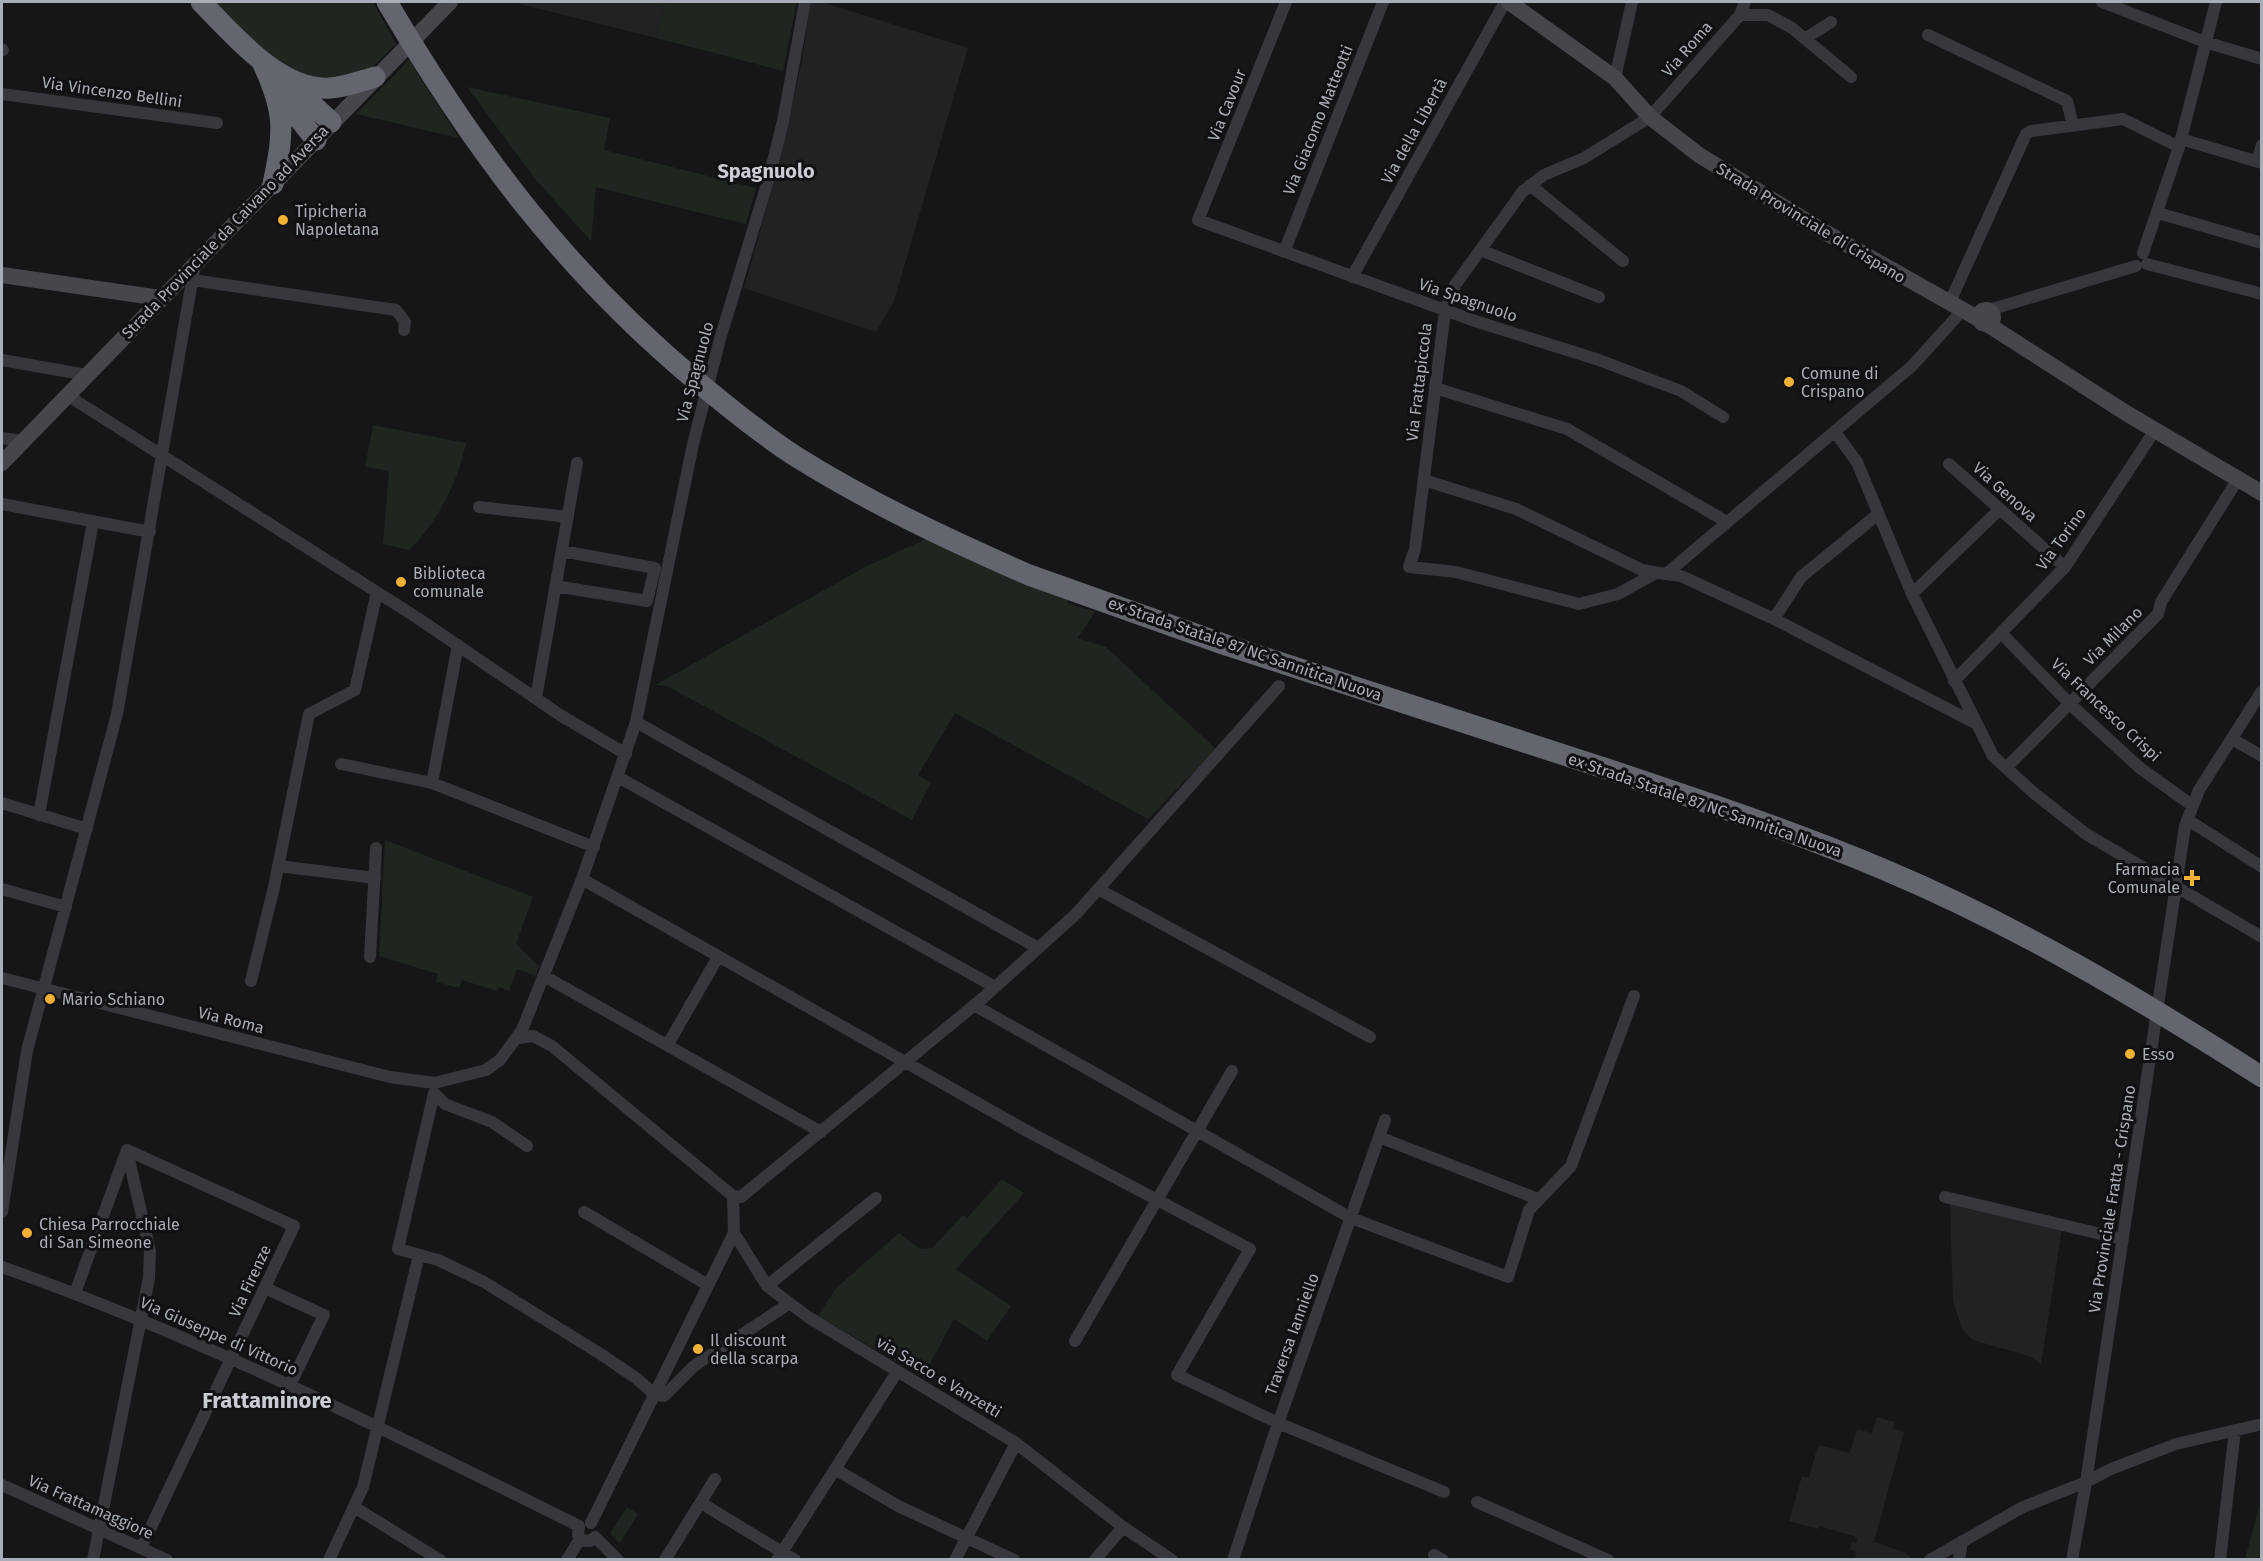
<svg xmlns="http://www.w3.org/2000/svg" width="2263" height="1561" font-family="'Fira Sans',sans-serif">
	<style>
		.built { fill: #222225 }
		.green { fill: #1e261f }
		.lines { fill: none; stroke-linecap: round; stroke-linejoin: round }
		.street { stroke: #37383d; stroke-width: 12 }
		.secondary { stroke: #45474d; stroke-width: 16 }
		.highway { stroke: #63666e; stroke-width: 21 }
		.highway-bridge { stroke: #63666e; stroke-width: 21 }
		.poi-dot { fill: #f2b134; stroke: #111113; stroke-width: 2 }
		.labels { text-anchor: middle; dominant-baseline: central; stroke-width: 6; stroke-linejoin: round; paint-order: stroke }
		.street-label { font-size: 16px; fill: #a8adb8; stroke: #111113 }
		.poi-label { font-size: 16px; fill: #a8adb8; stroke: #111113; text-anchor: start }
		.quarter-label { font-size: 20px; font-weight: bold; fill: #c9ccd4; stroke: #111113 }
		.district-label { font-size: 22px; font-weight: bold; fill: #c9ccd4; stroke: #111113 }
	</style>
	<rect width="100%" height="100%" fill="#161618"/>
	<path class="built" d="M512,2H642L665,7L656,38Z
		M811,2H822L968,48L894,301L876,332L744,288L777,170L801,65Z
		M1950,1204L2062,1229L2041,1365L2032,1357L1973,1340L1962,1329L1953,1301Z
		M1877,1417L1894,1422L1893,1428L1904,1432L1874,1542L1906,1553L1911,1559H1855L1856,1552L1850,1550L1852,1542L1856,1543L1857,1540L1854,1536L1819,1526L1818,1529L1789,1521L1802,1476L1809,1478L1818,1445L1850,1453L1857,1429L1872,1433Z"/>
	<path class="green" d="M211,2H373L396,44L368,71L321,85L268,56Z
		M642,2H797L783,71L656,38L665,7Z
		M409,60L459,138L356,114Z
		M467,87L610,118L604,150L756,188L746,224L596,187L591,241L536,180Z
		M373,425L466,443C458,482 438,522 409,550L383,544L389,471L365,467Z
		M926,539L1068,598L1067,603L1095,612L1078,638L1106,647L1216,749L1148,819L955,713L918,775L931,783L912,820L667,686L655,685L865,567Z
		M385,840L533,897L516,944L539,966L536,976L517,969L509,991L499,987L497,991L462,980L459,988L436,982L438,974L379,956Z
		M1002,1179L1024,1193L956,1269L1011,1306L987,1341L954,1319L923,1377L818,1316L836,1288L899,1233L920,1249L932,1248L963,1215L967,1218Z
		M2261,1500V1559H2245Z
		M627,1507L638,1514L620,1543L610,1534Z"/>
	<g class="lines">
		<path class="street" d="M1286,2L1198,220L1475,321L1596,359L1681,391L1723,417
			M2102,2L2205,42L2262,59
			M1740,15H1768L1792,28L1851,77
			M1928,35L2067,101L2073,125
			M1806,38L1831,22
			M2,49L3,50
			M1615,78L1632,2
			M2,94L217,123
			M2181,139L2262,163
			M2257,161L2262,145
			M1530,185L1623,261
			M2158,213L2262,243
			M1480,250L1599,297
			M1284,252L1383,2
			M2143,253L2179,147L2216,2
			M2147,264L2262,294
			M1352,277L1505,2
			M192,280L396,310L405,322L404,330
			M1949,304L2026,134L2031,131L2123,119L2179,147
			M1989,310L2136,266
			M2,360L87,375
			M1435,388L1567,429L1727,522
			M67,395L416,617L560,715L626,754
			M1835,432L1857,462L1912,594L1993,756L2035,794L2086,834L2262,937
			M2,438L23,441
			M1949,464L2065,567
			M1424,480L1516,509L1642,570L1666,574L1912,366L1961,312
			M2,504L150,532
			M479,507L568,517
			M1654,574L1618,594L1579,604L1456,572L1409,567L1415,549L1445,311L1455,285L1523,191L1544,175L1584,158L1650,117L1740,15L1745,2
			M1666,574L1681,576L1774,619L1975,723
			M555,586L647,601L655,568L562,551
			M1912,594L2000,509
			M1774,619L1801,577L1877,515
			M2001,633L2070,704L2140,768L2193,806
			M1954,681L2065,567L2155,430
			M536,698L577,463
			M636,722L1038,948
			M2232,739L2262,756
			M341,764L432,783L594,847
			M2006,768L2158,614L2161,602L2238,479
			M618,777L995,987
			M432,783L458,645
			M2,803L87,829
			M39,815L93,522
			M2188,820L2262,867
			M278,866L375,878
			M582,879L1027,1131L1250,1249L1177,1375L1278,1423L1444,1492
			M2,889L66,907
			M1098,889L1370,1037
			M370,957L376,848
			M544,976L821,1132
			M2,978L390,1077L434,1083L486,1070L500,1060L522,1030L582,879L636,722L693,444L720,339L770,174L783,121L805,2
			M251,981L274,887L309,714L355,690L377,592
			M974,1005L1351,1218L1508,1277L1529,1210L1571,1166L1634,996
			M518,1038L533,1036L552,1046L733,1196L741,1197L983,998L1076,914L1279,686
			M668,1044L718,957
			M434,1093L398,1249L438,1260L484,1282L599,1353L636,1378L654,1394L664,1396L694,1366L790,1303
			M434,1093L445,1104L492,1122L527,1146
			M1379,1137L1538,1199
			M733,1196L734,1233L767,1286L808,1317L1016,1443L1123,1527L1172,1560
			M1945,1197L2122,1239
			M2,1212L27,1051L117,714L195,264
			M584,1212L708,1285
			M2,1267C201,1337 390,1432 579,1526
			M767,1286L876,1198
			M265,1288L324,1315L290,1385
			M75,1293L127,1150L294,1226L141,1548
			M1075,1341L1232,1071
			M835,1469L898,1506L1014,1560
			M2,1485L167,1560
			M1477,1502L1608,1560
			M701,1503L795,1560
			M354,1507L440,1560
			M591,1523L734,1233
			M579,1526L578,1535L581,1540L590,1541L595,1537
			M595,1537L618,1560
			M1434,1555L1443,1560
			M93,1560L149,1278L150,1251L127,1151
			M329,1560L363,1487L419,1255
			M567,1560L580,1539
			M665,1560L715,1479
			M777,1560L897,1372
			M955,1560L1016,1443
			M1095,1560L1123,1527
			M1233,1560L1274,1435L1385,1120
			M1930,1560L2023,1507L2086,1482L2111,1469L2176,1444L2262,1424
			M1959,1560L1962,1541
			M2072,1560L2086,1482L2185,826L2199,790L2262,691
			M2220,1560L2235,1430"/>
		<path class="secondary" d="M1509,2L1615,78L1650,117L1699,155L1823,231L1979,319
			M2,275L160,298
			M1979 317a7 7 0 1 1 14 0a7 7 0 1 1-14 0Z
			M1987,324L2126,413L2262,493
			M2,463L450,2"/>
		<path class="highway" d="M201,2C232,33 280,92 330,88C346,87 361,81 375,77
			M262,62C286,112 284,132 273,184
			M286,80L331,122
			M277,91L316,140
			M1029,575L1223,644L1604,768"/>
		<path class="highway-bridge" d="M387,2C473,148 563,269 694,379C727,406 760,433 795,456C870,503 949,540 1029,575
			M1604,768C1699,800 1793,831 1885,870C2018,926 2140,999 2262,1077"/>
	</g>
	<g class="poi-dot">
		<circle cx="283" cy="220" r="6"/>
		<circle cx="1789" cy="382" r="6"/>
		<circle cx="401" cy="582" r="6"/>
		<path d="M2189 869h6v6h6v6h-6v6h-6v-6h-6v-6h6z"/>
		<circle cx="50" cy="999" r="6"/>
		<circle cx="2130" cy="1054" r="6"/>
		<circle cx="27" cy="1233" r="6"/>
		<circle cx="698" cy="1349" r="6"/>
	</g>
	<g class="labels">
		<g class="street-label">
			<text transform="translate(1687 49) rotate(-49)">Via Roma</text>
			<text transform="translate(112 92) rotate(8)">Via Vincenzo Bellini</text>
			<text transform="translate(1227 105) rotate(-68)">Via Cavour</text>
			<text transform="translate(1318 120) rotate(-68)">Via Giacomo Matteotti</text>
			<text transform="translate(1414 131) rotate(-61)">Via della Libertà</text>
			<text transform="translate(1811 223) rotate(31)">Strada Provinciale di Crispano</text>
			<text transform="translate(225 232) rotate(-46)">Strada Provinciale da Caivano ad Aversa</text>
			<text transform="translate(1468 300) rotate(19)">Via Spagnuolo</text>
			<text transform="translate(695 372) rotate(-75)">Via Spagnuolo</text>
			<text transform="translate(1419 382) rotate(-83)">Via Frattapiccola</text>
			<text transform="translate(2005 492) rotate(42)">Via Genova</text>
			<text transform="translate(2061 539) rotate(-54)">Via Torino</text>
			<text transform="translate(2113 636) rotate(-45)">Via Milano</text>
			<text transform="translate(1245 649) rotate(19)">ex Strada Statale 87 NC Sannitica Nuova</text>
			<text transform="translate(2106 710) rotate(43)">Via Francesco Crispi</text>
			<text transform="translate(1705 805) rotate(19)">ex Strada Statale 87 NC Sannitica Nuova</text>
			<text transform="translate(231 1020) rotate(14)">Via Roma</text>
			<text transform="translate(2112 1199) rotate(-81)">Via Provinciale Fratta - Crispano</text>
			<text transform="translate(250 1281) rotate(-65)">Via Firenze</text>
			<text transform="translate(1292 1334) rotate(-70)">Traversa Ianniello</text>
			<text transform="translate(219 1336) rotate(24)">Via Giuseppe di Vittorio</text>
			<text transform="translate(939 1377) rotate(31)">via Sacco e Vanzetti</text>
			<text transform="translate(91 1507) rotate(24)">Via Frattamaggiore</text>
		</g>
		<g class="poi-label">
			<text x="295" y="211">Tipicheria<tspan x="295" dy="18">Napoletana</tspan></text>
			<text x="1801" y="373">Comune di<tspan x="1801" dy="18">Crispano</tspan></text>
			<text x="413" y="573">Biblioteca<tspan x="413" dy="18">comunale</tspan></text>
			<text x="2180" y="869" text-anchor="end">Farmacia<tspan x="2180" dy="18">Comunale</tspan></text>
			<text x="62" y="999">Mario Schiano</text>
			<text x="2142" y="1054">Esso</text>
			<text x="39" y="1224">Chiesa Parrocchiale<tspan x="39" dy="18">di San Simeone</tspan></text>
			<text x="710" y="1340">Il discount<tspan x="710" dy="18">della scarpa</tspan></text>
		</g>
		<g class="quarter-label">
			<text x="766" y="171">Spagnuolo</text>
		</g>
		<g class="district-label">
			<text x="267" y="1400">Frattaminore</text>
		</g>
	</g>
	<rect width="2263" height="1561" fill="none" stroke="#a8adb8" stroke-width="6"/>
</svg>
